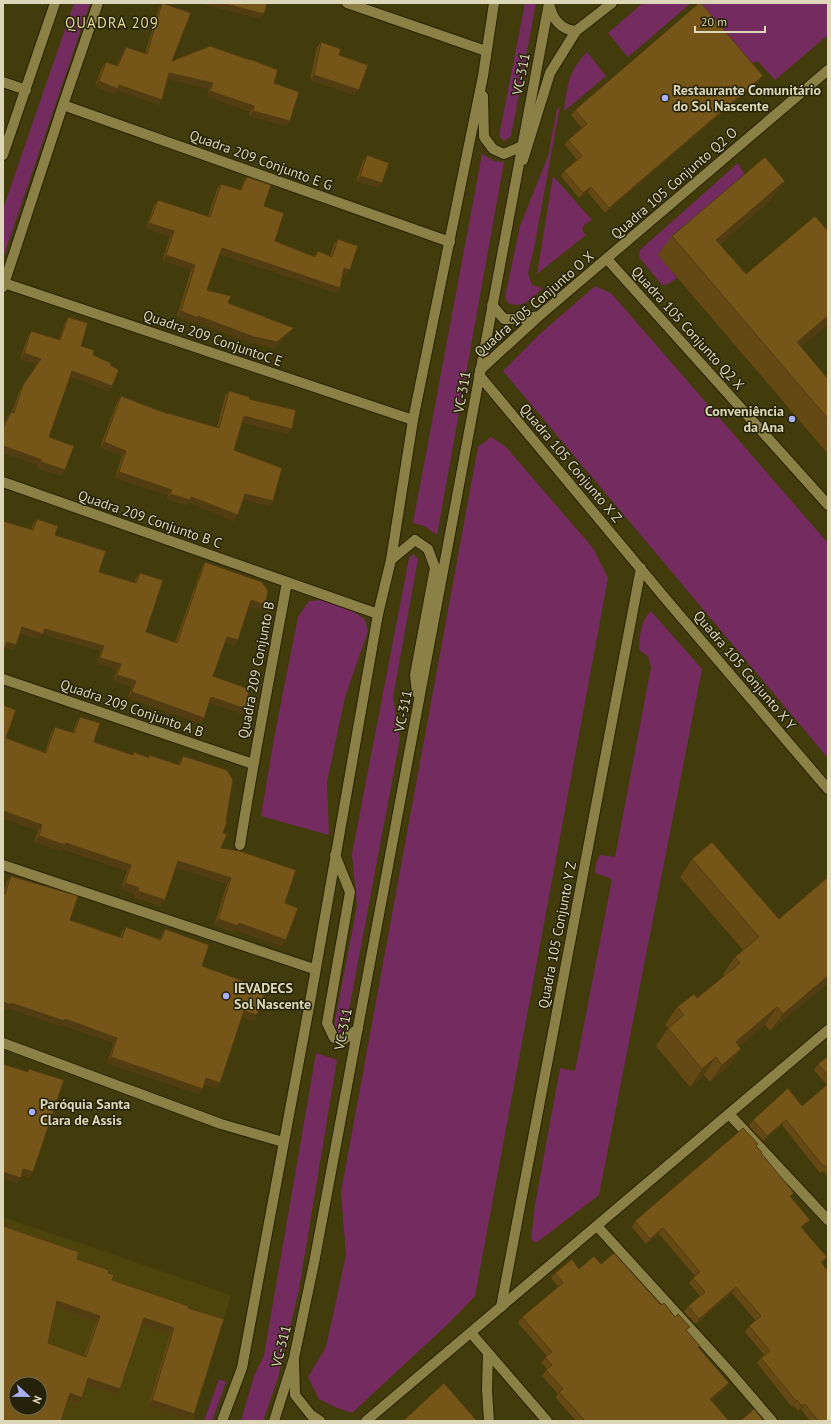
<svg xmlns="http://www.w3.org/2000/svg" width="831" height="1424" font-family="'PT Sans',sans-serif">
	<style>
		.built { fill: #4d440c; fill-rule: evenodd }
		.green { fill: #742c60 }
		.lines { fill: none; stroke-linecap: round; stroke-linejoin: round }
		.minor-casing { stroke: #272202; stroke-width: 12 }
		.tertiary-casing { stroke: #272202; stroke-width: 12 }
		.secondary-casing { stroke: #272202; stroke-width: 12 }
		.minor { stroke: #8b8146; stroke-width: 10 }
		.tertiary { stroke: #8b8146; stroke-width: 10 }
		.secondary { stroke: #8b8146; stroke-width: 10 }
		.wall { fill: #654915; fill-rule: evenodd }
		.shaded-wall { fill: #523c11 }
		.building { fill: #755518; stroke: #523c11; fill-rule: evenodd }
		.poi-dot { fill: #a9b0fc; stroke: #262209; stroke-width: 1.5 }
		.labels { text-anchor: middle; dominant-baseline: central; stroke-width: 3; stroke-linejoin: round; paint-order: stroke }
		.street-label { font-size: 14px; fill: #dcd7b9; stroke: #262209 }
		.poi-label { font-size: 14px; font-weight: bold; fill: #dcd7b9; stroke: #262209; text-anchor: start }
		.neighbourhood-label { font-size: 15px; letter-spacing: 1px; fill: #e3d99b; stroke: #262209 }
	</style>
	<rect width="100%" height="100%" fill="#423b0b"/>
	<path class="built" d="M3,1217L231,1295L193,1421H25L3,1414ZM16,1384H40V1408H16Z"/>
	<path class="green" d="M74,3H90L3,258V209Z
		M525,3H536L511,136L504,141L499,136Z
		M643,3H691L628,57L608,33Z
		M699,3H828V35L775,80L758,61L752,63Z
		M587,52L606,76L568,108L564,110C568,82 568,73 587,52Z
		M560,106L534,248L528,273L532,285L543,288C532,297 524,310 508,303L505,297L520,226L548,156L557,109Z
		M482,154L494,161L504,162L437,535L424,526L413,523Z
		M738,163L746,177L658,254L677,278L668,284L662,285L639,257L640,250Z
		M553,176L592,220L584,225L582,230L586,235L537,274Z
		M595,286L611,293L828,543V758L503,371L541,333Z
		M491,437L505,446L593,548L608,578L475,1296L449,1323L352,1413L335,1407L319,1399L308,1377L326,1347L346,1255L341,1192L478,447Z
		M413,554L418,559L393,697L400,739L345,1031L338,1033L334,1026L357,906L352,854L409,558Z
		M323,600L350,609L365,620L368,631L345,697L327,782L329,835L261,816L275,733L298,617L309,601Z
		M651,611L702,669L599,1195L536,1243L531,1239L535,1205L560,1068L575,1071L612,879L595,873L596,863L600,855L615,857L651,667L648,656L639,650C640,637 640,621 651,611Z
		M316,1053L337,1060L299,1289L278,1378L263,1421H241L254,1376L264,1355Z
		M219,1379L226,1382L212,1421H204Z"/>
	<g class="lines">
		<g class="minor-casing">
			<path id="minor" d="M347,3L486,51
				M549,3C552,18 560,30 576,31
				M3,82L26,90
				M63,105L450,242
				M3,155L55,3
				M523,160L550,73L576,31L612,3
				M607,259L828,505
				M4,283L413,420
				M3,287L63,105L98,3
				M492,305L504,319H523L539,316
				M480,370L539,316L828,70
				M479,375L670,604L828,789
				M3,482L378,614
				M3,679L253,764
				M240,845C254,757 271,670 287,582
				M3,865L314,969
				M3,1043L221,1124L283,1142
				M729,1114L828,1220
				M597,1226L730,1372L772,1421
				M501,1307L641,568
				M471,1333L547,1421
				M488,1353L487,1390L489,1421"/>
		</g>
		<g class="tertiary-casing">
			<path id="tertiary" d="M294,1359L295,1395L311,1415L320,1421
				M366,1421L828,1030"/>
		</g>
		<g class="secondary-casing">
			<path id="secondary" d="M483,96L484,137L493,149L504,154L522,146
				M391,560L415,540L428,549L435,568L415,675L417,693
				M335,855L350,892L327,1023L334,1038L343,1040L358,1029
				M222,1421L242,1368L312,991L378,614L391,560L413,420L483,76L494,3
				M274,1421L294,1358L314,1263L549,3"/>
		</g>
		<use href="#minor" class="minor"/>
		<use href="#tertiary" class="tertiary"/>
		<use href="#secondary" class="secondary"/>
	</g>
	<path class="wall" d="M162,3L172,61L274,83L290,121L286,126L249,116L250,112L207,96L209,89L168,79L159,105L117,90L114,94L95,86L102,67L106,62L117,65L123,52L126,47L145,54L159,8Z
		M321,42L339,55L355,95L310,80L317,47Z
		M759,81L605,213L588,192L579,198L561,176L564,171L577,160L565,145L568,140L582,128L571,115L575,110Z
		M367,155L379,188L356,181L363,161Z
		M247,177L264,206L275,241L314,256L318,251L330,256L334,244L338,239L346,276L343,274L340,288L337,293L220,254L207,290L228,303L294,328L290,333L274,348L250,342L195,321L194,323L177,316L191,270L162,260L170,237L146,228L154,205L158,200L208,216L217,189L221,184L240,190L243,182Z
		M771,200L720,244L746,274L828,324L801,347L828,379V454L658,255L672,236Z
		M68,317L81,346L110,365L112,386L109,391L70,376L49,437L65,470L61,476L37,468L38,465L3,453V426L7,417L11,412H12L20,390L37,364L20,359L28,336L31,331L59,340L65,322Z
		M229,391L249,399L288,434L242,422L234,450L273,501L269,506L243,499L234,521L188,502L186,505L167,499L168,495L115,478L122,456L100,447L117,402L121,396L167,414L217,427L225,396Z
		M37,519L99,572L134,583L136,578L140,573L146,632L175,642L202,567L205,562L261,610L249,606L238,640L234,646L225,642L213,676L246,709L242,714L209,702L204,718L200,723L128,698L132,687L113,681L117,670L97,663L101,651L43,634L39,639L20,633L16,645L13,650L5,647L31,530L33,524Z
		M80,717L94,742L132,755L134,752L148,757L149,755L178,765L179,762L183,756L223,833L221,848L285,903L286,940L282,946L235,930L233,932L214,925L227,884L176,867L161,906L134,897L135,894L121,889L127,871L62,849L61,851L34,842L38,831L6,738L45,752L51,733L55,727L72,733L76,723Z
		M692,859L828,983L770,1031L765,1025L739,1046L729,1066L710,1082L704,1075L690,1087L656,1046L668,1028L665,1025L677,1007L697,998L724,976L723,974L735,957L743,950L680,877Z
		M11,876L70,920L120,937L122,932L126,927L160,939L162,934L165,929L254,1021L242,1017L220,1083L216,1088L204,1084L199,1094L107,1063L114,1043L62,1025L61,1026L8,1008L7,1010L3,1009V893L7,881Z
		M828,1056V1177L823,1171L820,1173L782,1125L763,1141L749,1126L753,1120L802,1106L827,1085L814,1070L818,1064Z
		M758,1144L756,1146L791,1198L807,1225L802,1229L827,1257L822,1263L828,1421H810L801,1409L798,1411L793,1405L792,1407L757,1363L761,1358L764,1355L745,1332L749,1326L756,1321L732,1293L696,1324L684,1312L688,1306L700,1296L689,1283L695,1276L659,1234L646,1244L632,1227L635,1221Z
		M77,1259L108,1273L112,1280L188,1308L194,1414L190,1420L148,1406L170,1334L142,1324L116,1395L86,1384L78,1403L68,1400L3,1421ZM56,1308L96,1322L84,1356L48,1343Z
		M601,1264L661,1305L687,1331L699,1348L729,1383L725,1389L712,1400L729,1421H576L555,1397L558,1394L542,1376L547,1369L541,1362L547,1356L518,1323L522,1317L558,1287L551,1278L555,1273L579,1269Z"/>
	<path class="shaded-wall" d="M198,3H222L264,14L260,19Z
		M169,73L213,83L209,89L166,79Z
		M314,75L359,90L355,95L310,80Z
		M763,76L759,81L605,213L609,208Z
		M99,81L119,85L162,100L159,105L117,90L114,94L95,86Z
		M210,91L254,106L250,112L207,96Z
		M253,111L290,121L286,126L249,116Z
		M360,176L382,183L379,188L356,181Z
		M785,181L771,200L703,259L716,240Z
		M591,187L588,192L579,198L583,193Z
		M149,223L174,231L170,237L146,228Z
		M222,248L340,288L337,293L218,253Z
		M166,255L195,265L191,270L162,260Z
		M344,268L350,270L346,276L340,274Z
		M181,311L198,316L294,328L290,333L274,348L250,342L195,321L194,323L177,316Z
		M828,316V324L783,362L797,342Z
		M24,353L41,359L37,364L20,359Z
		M72,371L112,386L109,391L69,376Z
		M244,416L292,429L288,434L240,421Z
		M104,442L126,451L122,456L100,447Z
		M3,446L42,460L38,465L3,453Z
		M41,462L65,470L61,476L37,468Z
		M119,472L172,490L168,495L115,478Z
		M170,494L191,497L238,515L234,521L188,502L186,505L167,499Z
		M245,494L273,501L269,506L242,499Z
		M251,600L265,605L261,610L247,605Z
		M22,627L45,629L104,646L101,651L43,634L39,639L19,632Z
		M227,637L238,640L234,646L223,642Z
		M7,642L16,645L13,650L3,647Z
		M100,658L121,664L117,670L97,663Z
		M117,675L136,681L132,687L113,681Z
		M132,692L204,718L200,723L128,698Z
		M211,697L246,709L242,714L208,702Z
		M3,811L42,825L38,831L3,819Z
		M39,836L66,843L131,865L127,871L62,849L61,851L34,842Z
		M178,861L231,878L227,884L174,867Z
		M125,883L139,888L135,894L121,889Z
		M138,891L165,900L161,906L134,897Z
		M218,919L239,923L286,940L282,946L235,930L233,932L214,925Z
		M828,976V983L770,1031L783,1014Z
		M3,1002L11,1003L65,1019L117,1038L114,1043L62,1025L61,1026L8,1008L7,1010L3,1009Z
		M777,1007L765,1025L723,1060L736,1042Z
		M244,1011L257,1015L254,1021L240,1016Z
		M741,1049L729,1066L710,1082L722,1065Z
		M111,1057L203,1089L199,1094L107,1063Z
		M716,1057L704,1075L690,1087L702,1069Z
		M206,1078L220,1083L216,1088L202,1083Z
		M786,1120L782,1125L763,1141L767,1136Z
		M23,1169L33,1172L29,1178L20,1175Z
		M3,1172L21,1178L17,1183L3,1179Z
		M810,1220L807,1225L797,1233L801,1227Z
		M663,1228L659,1234L646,1244L650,1239Z
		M736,1287L732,1293L696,1324L699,1319Z
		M57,1301L100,1316L96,1322L54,1307Z
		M144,1318L174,1328L170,1334L140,1324Z
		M88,1378L120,1389L116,1395L84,1384Z
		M729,1383L725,1389L707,1405L710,1399Z
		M70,1393L82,1398L78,1403L66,1399Z
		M152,1400L194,1414L190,1420L148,1406Z
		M805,1404L801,1409L798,1411L802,1406Z"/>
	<path class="building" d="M162,3L191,13L172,61L210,46L250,60V59L278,70L274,83L299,92L290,121L253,111L254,106L210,91L213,83L169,73L162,100L119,85L118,89L99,81L106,62L118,66L126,47L147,54Z
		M222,3H264L267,4L264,14Z
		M699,3H701L763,76L609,208L591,187L583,193L564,171L582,156L568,140L587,124L575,110Z
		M321,42L341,49L339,55L368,65L359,90L314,75Z
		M367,155L389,163L382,183L360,176Z
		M765,157L785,181L716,240L746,274L815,216L828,231V316L797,342L828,379V419L672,236Z
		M247,177L271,185L264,206L284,213L275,241L315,257L318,251L332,257L338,239L358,246L350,270L344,268L340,288L222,248L207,290L231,296L228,303L294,328L277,342L254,337L198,316V318L181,311L195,265L166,255L174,231L149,223L158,200L210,217L221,184L241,190Z
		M68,317L88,323L81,346L94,350L93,355L111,363L110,365L119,370L112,386L72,371L49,437L74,446L65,470L41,462L42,460L3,446V429L11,412L14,413L23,385L41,359L24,353L31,331L60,340Z
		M229,391L250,397L249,399L296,410L292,429L244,416L234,450L282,468L273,501L245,494L238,515L191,497L190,500L170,494L172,490L119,472L126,451L104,442L121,396L168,414V413L219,428Z
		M37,519L58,526L55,535L106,551L99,572L136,583L140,573L163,580L146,632L177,643L205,562L262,582L268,591L265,605L251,600L238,640L227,637L213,676L249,689L246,709L211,697L204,718L132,692L136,681L117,675L121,664L100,658L104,646L45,629L43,634L22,627L16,645L7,642L4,649L3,648V521L33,530Z
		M3,705L16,710L6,738L46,753L55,727L74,733L80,717L100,723L94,742L133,755L134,752L149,758V755L180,765L183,756L227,770L233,780L226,821L227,822L223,833L227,834L221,848L240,851L296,870L285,903L298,908L286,940L239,923L238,926L218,919L231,878L178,861L165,900L138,891L139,888L125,883L131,865L66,843L65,845L39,836L42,825L3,811Z
		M712,842L779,919L828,877V976L783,1014L777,1007L736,1042L741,1049L722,1065L716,1057L702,1069L668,1028L684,1015L677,1007L694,994L697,998L740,963L735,957L759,937L692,859Z
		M11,876L78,896L70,920L122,938L126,927L161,940L165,929L209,945L202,966L266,989L257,1015L244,1011L220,1083L206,1078L203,1089L111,1057L117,1038L65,1019L64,1021L11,1003V1005L3,1002V893L5,894Z
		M828,1056V1076L818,1064Z
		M3,1064L28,1072L29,1069L64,1080L33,1172L23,1169L21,1178L3,1172V1141L4,1138L3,1137Z
		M828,1084V1167L827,1165L824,1167L786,1120L767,1136L753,1120L788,1088L802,1106Z
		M743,1128L758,1144L756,1146L762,1152L761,1153L794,1193L790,1196L810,1220L801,1227L827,1257L821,1262L828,1271V1420L825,1421H818L805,1404L802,1406L797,1400L796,1401L761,1358L770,1351L749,1326L761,1316L736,1287L699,1319L688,1306L705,1292L693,1278L700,1272L663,1228L650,1239L635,1221Z
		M3,1226L79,1252L77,1259L109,1270L108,1273L114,1275L112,1280L189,1306L188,1308L224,1319L194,1414L152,1400L174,1328L144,1318L120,1389L88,1378L82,1398L70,1393L61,1421H3ZM57,1301L100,1316L86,1357L48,1343ZM16,1384H40V1408H16Z
		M614,1253L661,1305L664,1303L675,1317L678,1314L690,1327L686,1330L700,1346L698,1347L729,1383L710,1399L729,1421H585L559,1392L563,1389L546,1370L552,1365L545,1357L552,1352L522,1317L563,1283L555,1273L572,1259L579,1269L594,1256L601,1264Z
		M444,1383L477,1421H403Z
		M754,1409L764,1421H740Z"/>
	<g class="poi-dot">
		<circle cx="665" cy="98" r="4"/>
		<circle cx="792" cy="419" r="4"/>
		<circle cx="226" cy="996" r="4"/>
		<circle cx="32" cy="1112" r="4"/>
	</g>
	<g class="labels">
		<g class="street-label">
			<text transform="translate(521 74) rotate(-79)">VC-311</text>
			<text transform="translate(261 160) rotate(20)">Quadra 209 Conjunto E G</text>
			<text transform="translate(674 183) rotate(-41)">Quadra 105 Conjunto Q2 O</text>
			<text transform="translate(534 304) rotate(-41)">Quadra 105 Conjunto O X</text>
			<text transform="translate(688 328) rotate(48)">Quadra 105 Conjunto Q2 X</text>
			<text transform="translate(213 338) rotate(19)">Quadra 209 ConjuntoC E</text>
			<text transform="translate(462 392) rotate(-80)">VC-311</text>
			<text transform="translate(571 463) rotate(50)">Quadra 105 Conjunto X Z</text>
			<text transform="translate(150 519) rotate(19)">Quadra 209 Conjunto B C</text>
			<text transform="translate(256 670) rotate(-79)">Quadra 209 Conjunto B</text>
			<text transform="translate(745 670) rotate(50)">Quadra 105 Conjunto X Y</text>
			<text transform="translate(132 708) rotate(19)">Quadra 209 Conjunto A B</text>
			<text transform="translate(403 711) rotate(-79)">VC-311</text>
			<text transform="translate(557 935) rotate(-79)">Quadra 105 Conjunto Y Z</text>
			<text transform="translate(343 1029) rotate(-79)">VC-311</text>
			<text transform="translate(281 1346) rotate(-76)">VC-311</text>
		</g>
		<g class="poi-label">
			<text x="673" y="90">Restaurante Comunitário<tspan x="673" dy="16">do Sol Nascente</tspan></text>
			<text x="784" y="411" text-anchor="end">Conveniência<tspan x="784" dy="16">da Ana</tspan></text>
			<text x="234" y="988">IEVADECS<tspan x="234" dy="16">Sol Nascente</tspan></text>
			<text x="40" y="1104">Paróquia Santa<tspan x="40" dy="16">Clara de Assis</tspan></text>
		</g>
		<g class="neighbourhood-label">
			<text x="112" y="22">QUADRA 209</text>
		</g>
	</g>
	<rect width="831" height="1424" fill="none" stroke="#dcd7b9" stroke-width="8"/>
	<g transform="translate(28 1396) rotate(112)"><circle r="19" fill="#262209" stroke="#6f6a4f"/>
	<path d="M0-3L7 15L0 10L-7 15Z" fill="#a9b0fc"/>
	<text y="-6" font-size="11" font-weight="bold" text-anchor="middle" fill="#dcd7b9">N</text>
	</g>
	<path d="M695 26v6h70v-6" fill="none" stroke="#dcd7b9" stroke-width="2"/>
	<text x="701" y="26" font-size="12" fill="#dcd7b9" stroke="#262209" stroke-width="3" paint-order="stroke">20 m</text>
</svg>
